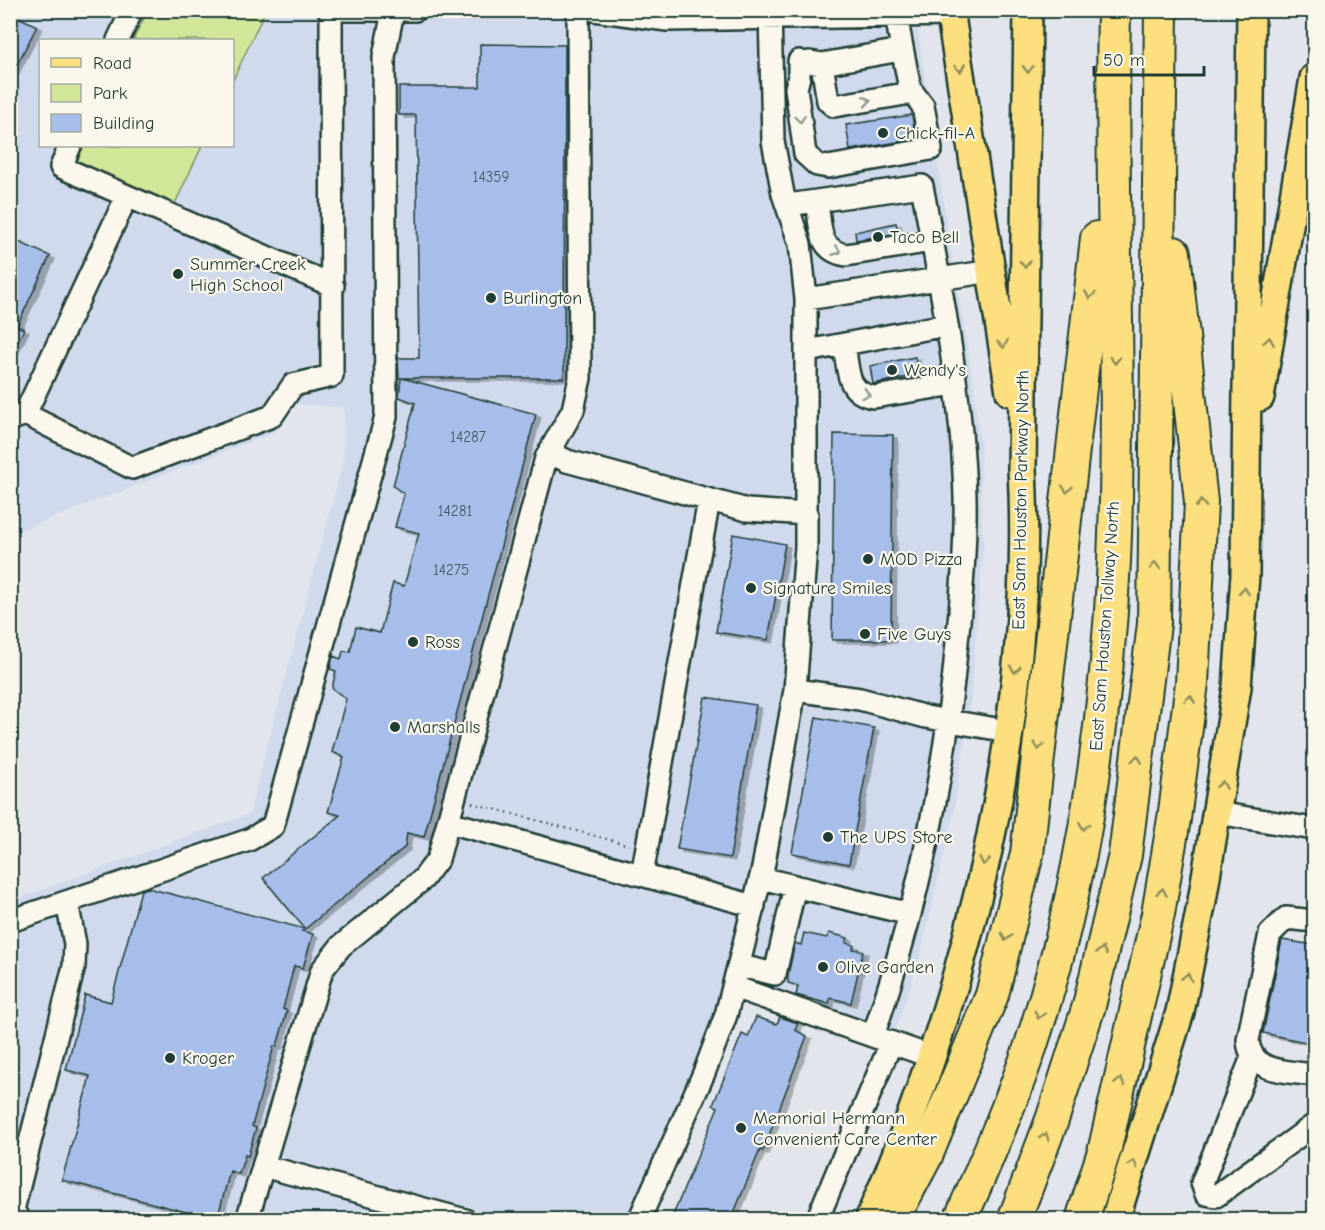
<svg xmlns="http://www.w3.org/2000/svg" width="1325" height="1230" font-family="'Comic Neue',sans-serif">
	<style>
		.built { fill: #d0daec; fill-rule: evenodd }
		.green { fill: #d2e69a; stroke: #789267; stroke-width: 1.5 }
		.building { fill: #a7beeb; stroke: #1f3d34; stroke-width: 1.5; filter: url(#shadow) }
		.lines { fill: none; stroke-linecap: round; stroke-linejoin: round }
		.minor-casing { stroke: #1f3d34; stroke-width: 26 }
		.major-casing { stroke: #1f3d34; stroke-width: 32 }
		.highway-casing { stroke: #1f3d34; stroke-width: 36 }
		.path { stroke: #1f3d34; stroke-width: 2; stroke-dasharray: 1.5 4.5; stroke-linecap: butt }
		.minor { stroke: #fbf7ec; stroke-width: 21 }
		.major { stroke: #fce080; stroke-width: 27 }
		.highway { stroke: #fce080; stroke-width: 32 }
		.oneway { stroke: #8e8e5a }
		.oneway2 { stroke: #8d9a90 }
		.poi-dot { fill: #1f3d34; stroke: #fbf7ec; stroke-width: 2 }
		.labels { text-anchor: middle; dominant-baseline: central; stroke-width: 4.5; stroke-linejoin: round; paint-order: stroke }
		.number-label { font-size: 15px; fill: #415d62 }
		.poi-label { font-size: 18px; fill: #1f3d34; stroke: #fbf7ec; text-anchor: start }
		.street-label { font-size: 18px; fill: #1f3d34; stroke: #fbf7ec }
	</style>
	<defs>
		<filter id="shadow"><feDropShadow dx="5" dy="3" stdDeviation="0" flood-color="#0004"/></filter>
	</defs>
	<rect width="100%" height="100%" fill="#e2e6ec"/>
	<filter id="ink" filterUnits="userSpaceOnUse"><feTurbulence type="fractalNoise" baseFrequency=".0167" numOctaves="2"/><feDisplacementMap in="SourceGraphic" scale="12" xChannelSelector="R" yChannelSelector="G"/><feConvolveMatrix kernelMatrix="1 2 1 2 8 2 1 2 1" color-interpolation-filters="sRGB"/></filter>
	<g filter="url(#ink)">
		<path class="built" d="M594,10L916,16L950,245L973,379L980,443L983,549L971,699L954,812L920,957L891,1043L734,988L639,1219H11V901L249,814L343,462L344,408L287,403L273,433L11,534V11ZM40,40H232V146H40Z"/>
		<path class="green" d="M148,10H265V11L233,80L232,40H133Z
			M84,146H202L171,212L75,166Z"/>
		<path class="building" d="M10,13L37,26L10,78Z
			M480,44L565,45L564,378H402L536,414L424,837L407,833L405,847L305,929L263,878L340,815L328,812L344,757L332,752L346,699L332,688L336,671L330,669L333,656L341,659L343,651L350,652L356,627L380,633L393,583L404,586L419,533L395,527L404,494L393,486L415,403L399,397L401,378H399L398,358H419L416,115H399V87H480Z
			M912,115L916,139L850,150L846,125Z
			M896,223L899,233L856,240L855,232Z
			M10,238L50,256L17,326L24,329L10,357Z
			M915,357L918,375L873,384L870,366Z
			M834,434L893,435L891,640H832Z
			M733,534L785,544L768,640L716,632Z
			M705,697L756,705L730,858L677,849Z
			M816,717L874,728L849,864L792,853Z
			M148,888L305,929L302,931L313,934L303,968L294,966L283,1009L287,1011L277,1046H274L252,1126L256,1128L248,1156L245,1155L239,1174L230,1171L217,1220L62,1180L90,1076L66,1070L85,995L111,1002L141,890Z
			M804,933L827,938L829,933L848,938L846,943L854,945L853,949L863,951L851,1003L830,998L829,1004L796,995L798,986L788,983V975L795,943L801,945Z
			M1282,940L1314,945V1044L1263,1033Z
			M756,1017L777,1024L780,1017L798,1023L795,1030L807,1036L763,1151L760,1150L731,1220H671L718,1107L713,1105L742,1034L748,1037Z"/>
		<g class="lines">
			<g class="minor-casing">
				<path id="minor" d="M329,10H415
					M594,10L667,20L951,15
					M118,40L132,10
					M799,61V77L796,88L805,154L817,165L828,167L931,149L923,106L910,89
					M809,62L822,64L901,50
					M822,64L828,101L834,106L905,94L910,89L896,16
					M127,196L333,286
					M817,201C821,226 817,250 846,255L932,241
					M788,205L922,186C941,288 962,392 965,497C966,545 962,594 957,642C945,776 917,909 873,1036
					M806,299L992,271
					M844,345C849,369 845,393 874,397L955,384
					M807,351L946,325
					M25,414L127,196L61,167L70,146
					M10,420L25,414L132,468L272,416L293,385L332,376L331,11
					M549,452L567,461L747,510L807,514
					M795,690L860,699L926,717L1008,731
					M1217,813L1314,829
					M449,822L754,906
					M642,875L709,500
					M761,878L910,914
					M10,921L249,840L273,826L386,417L384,57L393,11
					M1314,921L1286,918L1270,934L1248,1040C1250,1074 1289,1071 1314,1075
					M740,966L775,974L795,886
					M734,987L932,1057
					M1252,1057L1202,1183L1206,1194L1216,1196L1314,1125
					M263,1166L465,1220
					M19,1220L13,1210L74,966L75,944L67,902
					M247,1220L322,970L341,946L423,879L438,859L546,458L573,410L580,378L578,10
					M639,1220L704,1073L726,1015L763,868L795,690L806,547V299L800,244L783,194L773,141L770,10
					M817,1220L891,1043"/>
			</g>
			<g class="major-casing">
				<path id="major" d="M950,10L1010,392
					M1260,397L1314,78
					M869,1220C968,992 1035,718 1022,469L1028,10
					M1115,1220L1180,1012L1202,901L1237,687L1245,575L1251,10"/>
			</g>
			<g class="highway-casing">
				<path id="highway" d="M892,1220L926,1156L992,995L1027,854L1097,238
					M960,1220C985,1164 1010,1106 1030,1048C1082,893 1106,724 1114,561C1122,378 1110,194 1114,10
					M1014,1220L1052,1120L1089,1006L1125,855L1154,624L1161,10
					M1082,1220L1105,1148L1158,914L1174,819L1192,683L1201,502L1174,253"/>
			</g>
			<path class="path" d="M472,803L629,845"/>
			<use href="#minor" class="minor"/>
			<use href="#major" class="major"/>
			<use href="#highway" class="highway"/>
		</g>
		<defs><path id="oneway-chevron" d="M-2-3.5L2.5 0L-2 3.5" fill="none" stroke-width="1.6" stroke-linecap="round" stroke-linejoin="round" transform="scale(1.5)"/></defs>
		<g class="oneway">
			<use href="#oneway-chevron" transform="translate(960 68) rotate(81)"/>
			<use href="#oneway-chevron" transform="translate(1028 69) rotate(91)"/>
			<use href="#oneway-chevron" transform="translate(1025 264) rotate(91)"/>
			<use href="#oneway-chevron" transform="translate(1090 295) rotate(97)"/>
			<use href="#oneway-chevron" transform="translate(1269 341) rotate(-80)"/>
			<use href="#oneway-chevron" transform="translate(1003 344) rotate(81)"/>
			<use href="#oneway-chevron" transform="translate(1115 360) rotate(89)"/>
			<use href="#oneway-chevron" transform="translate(1067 489) rotate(96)"/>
			<use href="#oneway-chevron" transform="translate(1201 504) rotate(-91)"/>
			<use href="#oneway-chevron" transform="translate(1155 566) rotate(-90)"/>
			<use href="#oneway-chevron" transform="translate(1244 591) rotate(-86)"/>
			<use href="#oneway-chevron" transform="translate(1015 669) rotate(95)"/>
			<use href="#oneway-chevron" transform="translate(1190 699) rotate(-82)"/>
			<use href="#oneway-chevron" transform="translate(1039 746) rotate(96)"/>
			<use href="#oneway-chevron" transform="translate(1137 759) rotate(-83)"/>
			<use href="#oneway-chevron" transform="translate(1222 785) rotate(-81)"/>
			<use href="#oneway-chevron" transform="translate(1084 826) rotate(100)"/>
			<use href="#oneway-chevron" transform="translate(984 861) rotate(102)"/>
			<use href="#oneway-chevron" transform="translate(1162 892) rotate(-80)"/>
			<use href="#oneway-chevron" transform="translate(1006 937) rotate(104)"/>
			<use href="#oneway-chevron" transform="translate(1102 951) rotate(-77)"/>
			<use href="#oneway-chevron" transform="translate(1187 977) rotate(-79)"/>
			<use href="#oneway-chevron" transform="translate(1039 1015) rotate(106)"/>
			<use href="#oneway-chevron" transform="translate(1120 1082) rotate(-77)"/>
			<use href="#oneway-chevron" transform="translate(1045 1137) rotate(-70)"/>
			<use href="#oneway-chevron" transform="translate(1133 1164) rotate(-73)"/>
		</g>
		<g class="oneway2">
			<use href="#oneway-chevron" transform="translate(867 101) rotate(-9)"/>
			<use href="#oneway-chevron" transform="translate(800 119) rotate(82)"/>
			<use href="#oneway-chevron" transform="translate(837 251) rotate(20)"/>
			<use href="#oneway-chevron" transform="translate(866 394) rotate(17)"/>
		</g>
	</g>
	<g class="poi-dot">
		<circle cx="883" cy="133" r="6"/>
		<circle cx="878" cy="237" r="6"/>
		<circle cx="178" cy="274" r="6"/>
		<circle cx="491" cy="298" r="6"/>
		<circle cx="892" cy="370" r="6"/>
		<circle cx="868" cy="559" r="6"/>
		<circle cx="751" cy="588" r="6"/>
		<circle cx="865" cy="634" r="6"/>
		<circle cx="413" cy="642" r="6"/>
		<circle cx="395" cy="727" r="6"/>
		<circle cx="828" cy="837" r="6"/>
		<circle cx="823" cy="967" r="6"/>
		<circle cx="170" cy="1058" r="6"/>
		<circle cx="741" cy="1128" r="6"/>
	</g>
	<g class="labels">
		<g class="number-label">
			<text x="491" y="177">14359</text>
			<text x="468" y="437">14287</text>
			<text x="455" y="511">14281</text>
			<text x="451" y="570">14275</text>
		</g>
		<g class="poi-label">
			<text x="895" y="133">Chick-fil-A</text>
			<text x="890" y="237">Taco Bell</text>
			<text x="190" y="264">Summer Creek<tspan x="190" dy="21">High School</tspan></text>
			<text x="503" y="298">Burlington</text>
			<text x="904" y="370">Wendy's</text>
			<text x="880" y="559">MOD Pizza</text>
			<text x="763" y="588">Signature Smiles</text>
			<text x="877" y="634">Five Guys</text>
			<text x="425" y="642">Ross</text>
			<text x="407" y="727">Marshalls</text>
			<text x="840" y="837">The UPS Store</text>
			<text x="835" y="967">Olive Garden</text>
			<text x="182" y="1058">Kroger</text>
			<text x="753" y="1118">Memorial Hermann<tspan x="753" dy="21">Convenient Care Center</tspan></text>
		</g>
		<g class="street-label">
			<text transform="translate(1021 500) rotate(-89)">East Sam Houston Parkway North</text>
			<text transform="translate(1105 626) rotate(-86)">East Sam Houston Tollway North</text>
		</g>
	</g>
	<rect width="1325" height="1230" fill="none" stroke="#fbf7ec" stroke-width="36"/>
	<rect x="18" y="18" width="1289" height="1194" fill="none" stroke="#1f3d34" stroke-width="2" filter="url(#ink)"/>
	<rect x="39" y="39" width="195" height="108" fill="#fbf7ec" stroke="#a3ada2" stroke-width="1.5"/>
	<rect x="51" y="58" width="30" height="9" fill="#fce080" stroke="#a3ada2" stroke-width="1.5"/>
	<text x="93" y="69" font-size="18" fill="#1f3d34">Road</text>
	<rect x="51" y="84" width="30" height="18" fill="#d2e69a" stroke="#a3ada2" stroke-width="1.5"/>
	<text x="93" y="99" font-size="18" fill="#1f3d34">Park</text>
	<rect x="51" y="114" width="30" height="18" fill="#a7beeb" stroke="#a3ada2" stroke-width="1.5"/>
	<text x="93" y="129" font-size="18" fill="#1f3d34">Building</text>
	<path d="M1094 66v9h110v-9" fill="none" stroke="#1f3d34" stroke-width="3"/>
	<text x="1103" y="66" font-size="18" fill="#1f3d34" stroke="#fbf7ec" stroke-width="4.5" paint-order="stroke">50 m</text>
</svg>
